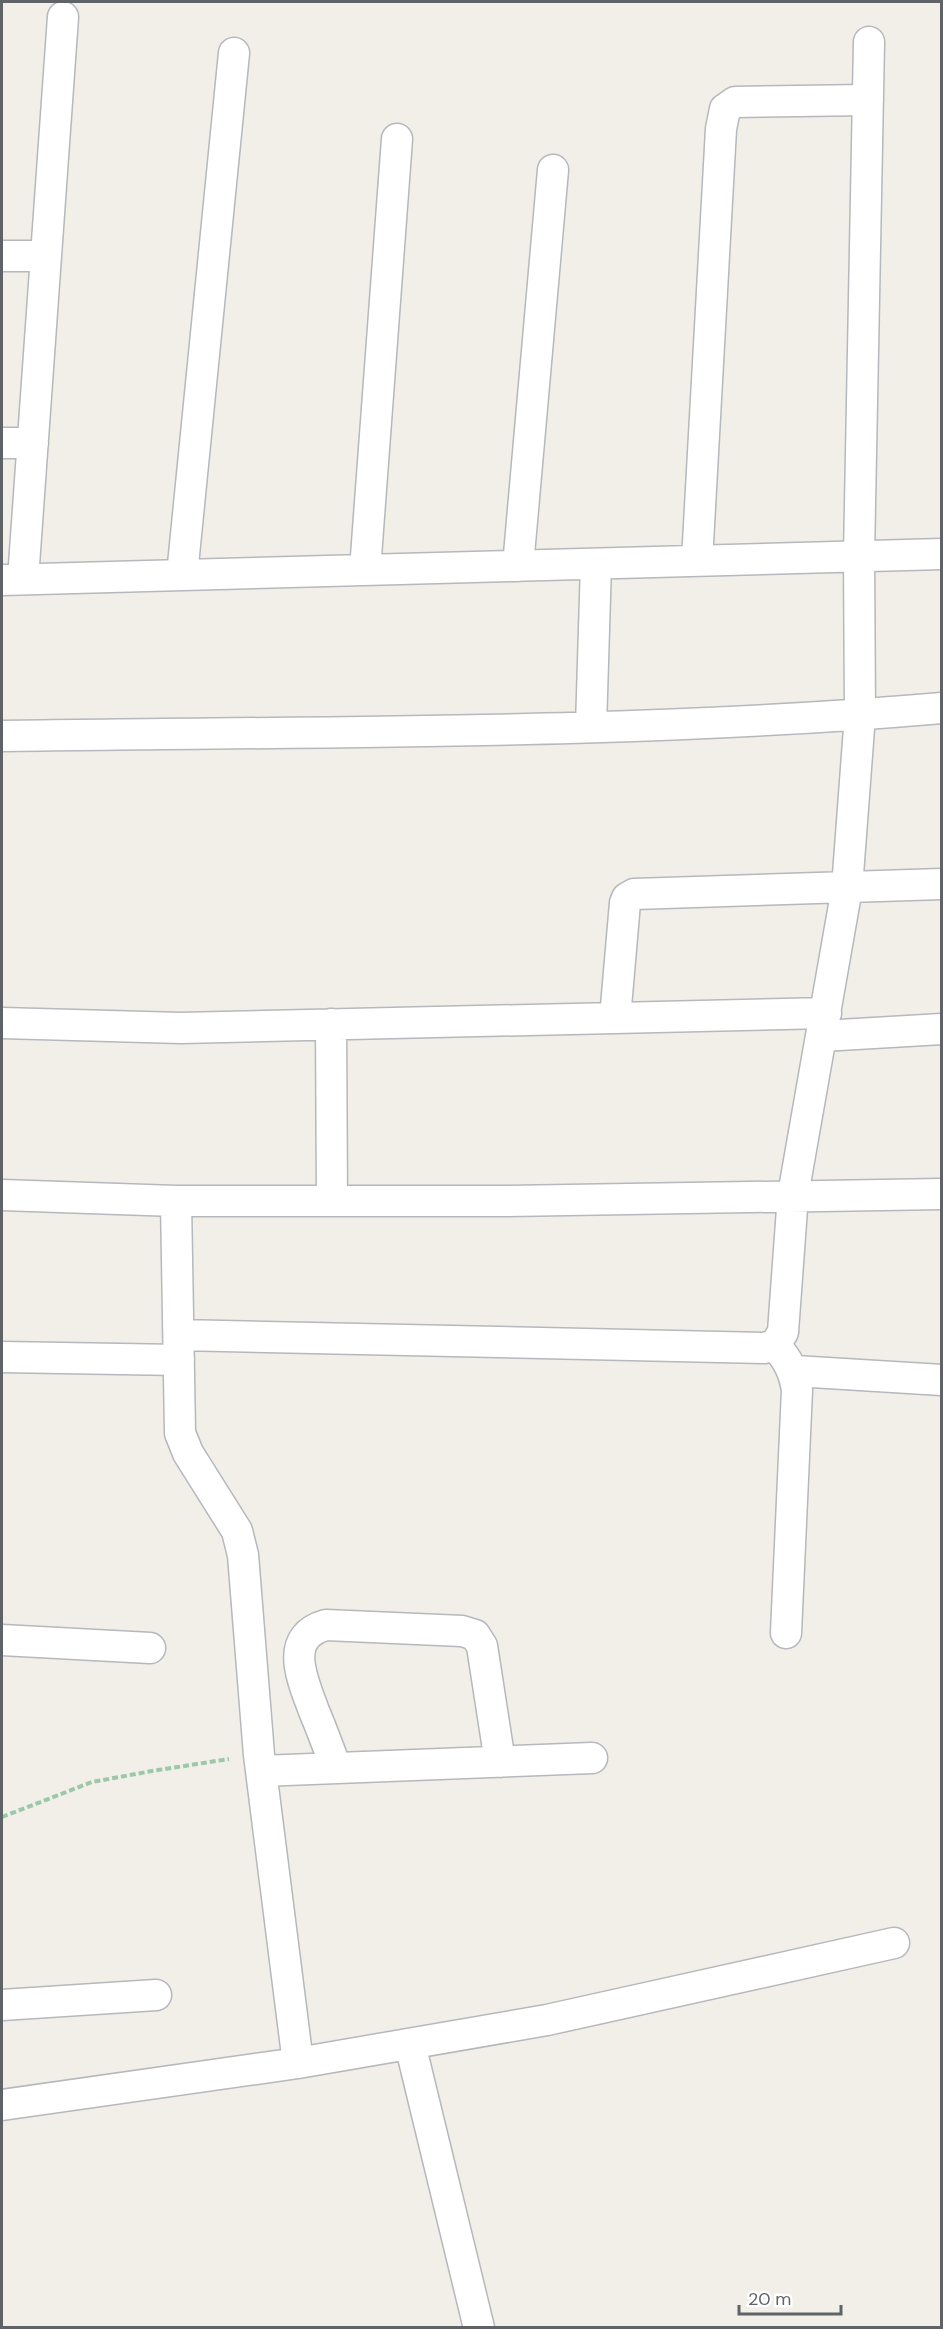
<svg xmlns="http://www.w3.org/2000/svg" width="943" height="2329" font-family="'DM Sans',sans-serif">
	<style>
		.lines { fill: none; stroke-linecap: round; stroke-linejoin: round }
		.street-casing { stroke: #b5b8bc; stroke-width: 33 }
		.path { stroke: #9cc7a9; stroke-width: 4; stroke-dasharray: 6 3; stroke-linecap: butt }
		.street { stroke: #fff; stroke-width: 30 }
	</style>
	<rect width="100%" height="100%" fill="#f1efe8"/>
	<g class="lines">
		<g class="street-casing">
			<path id="street" d="M2,256H46
				M2,443H33
				M697,561L721,129L725,109L735,102L868,100
				M518,566L553,170
				M365,570L397,139
				M182,575L234,53
				M23,579L63,17
				M2,580L942,554
				M591,727L596,564
				M2,736C315,731 629,735 942,708
				M615,1018L625,903L627,898L634,894L942,884
				M2,1023L181,1028L826,1013
				M331,1024L332,1201
				M822,1036L942,1029
				M2,1195L176,1201H507L942,1194
				M176,1201L180,1433L188,1453L237,1531L243,1555L259,1755L298,2063
				M179,1335L764,1348L775,1345L783,1332L793,1195L847,888L860,715L859,556L869,42
				M775,1345C788,1360 794,1371 797,1390L786,1633
				M2,1357L179,1360
				M795,1371L942,1380
				M2,1640L150,1648
				M336,1768C329,1749 322,1730 314,1711C303,1681 282,1637 326,1625L462,1631L475,1635L482,1646L500,1762
				M261,1771L592,1758
				M2,2005L156,1995
				M410,2044L479,2328
				M2,2105L298,2063L547,2020L894,1943"/>
		</g>
		<path class="path" d="M2,1817L92,1782L152,1771L229,1759"/>
		<use href="#street" class="street"/>
	</g>
	<rect width="943" height="2329" fill="none" stroke="#5f6368" stroke-width="6"/>
	<path d="M739 2305v9h102v-9" fill="none" stroke="#5f6368" stroke-width="3"/>
	<text x="748" y="2305" font-size="18" fill="#5f6368" stroke="#ffffff" stroke-width="4.5" paint-order="stroke">20 m</text>
</svg>
